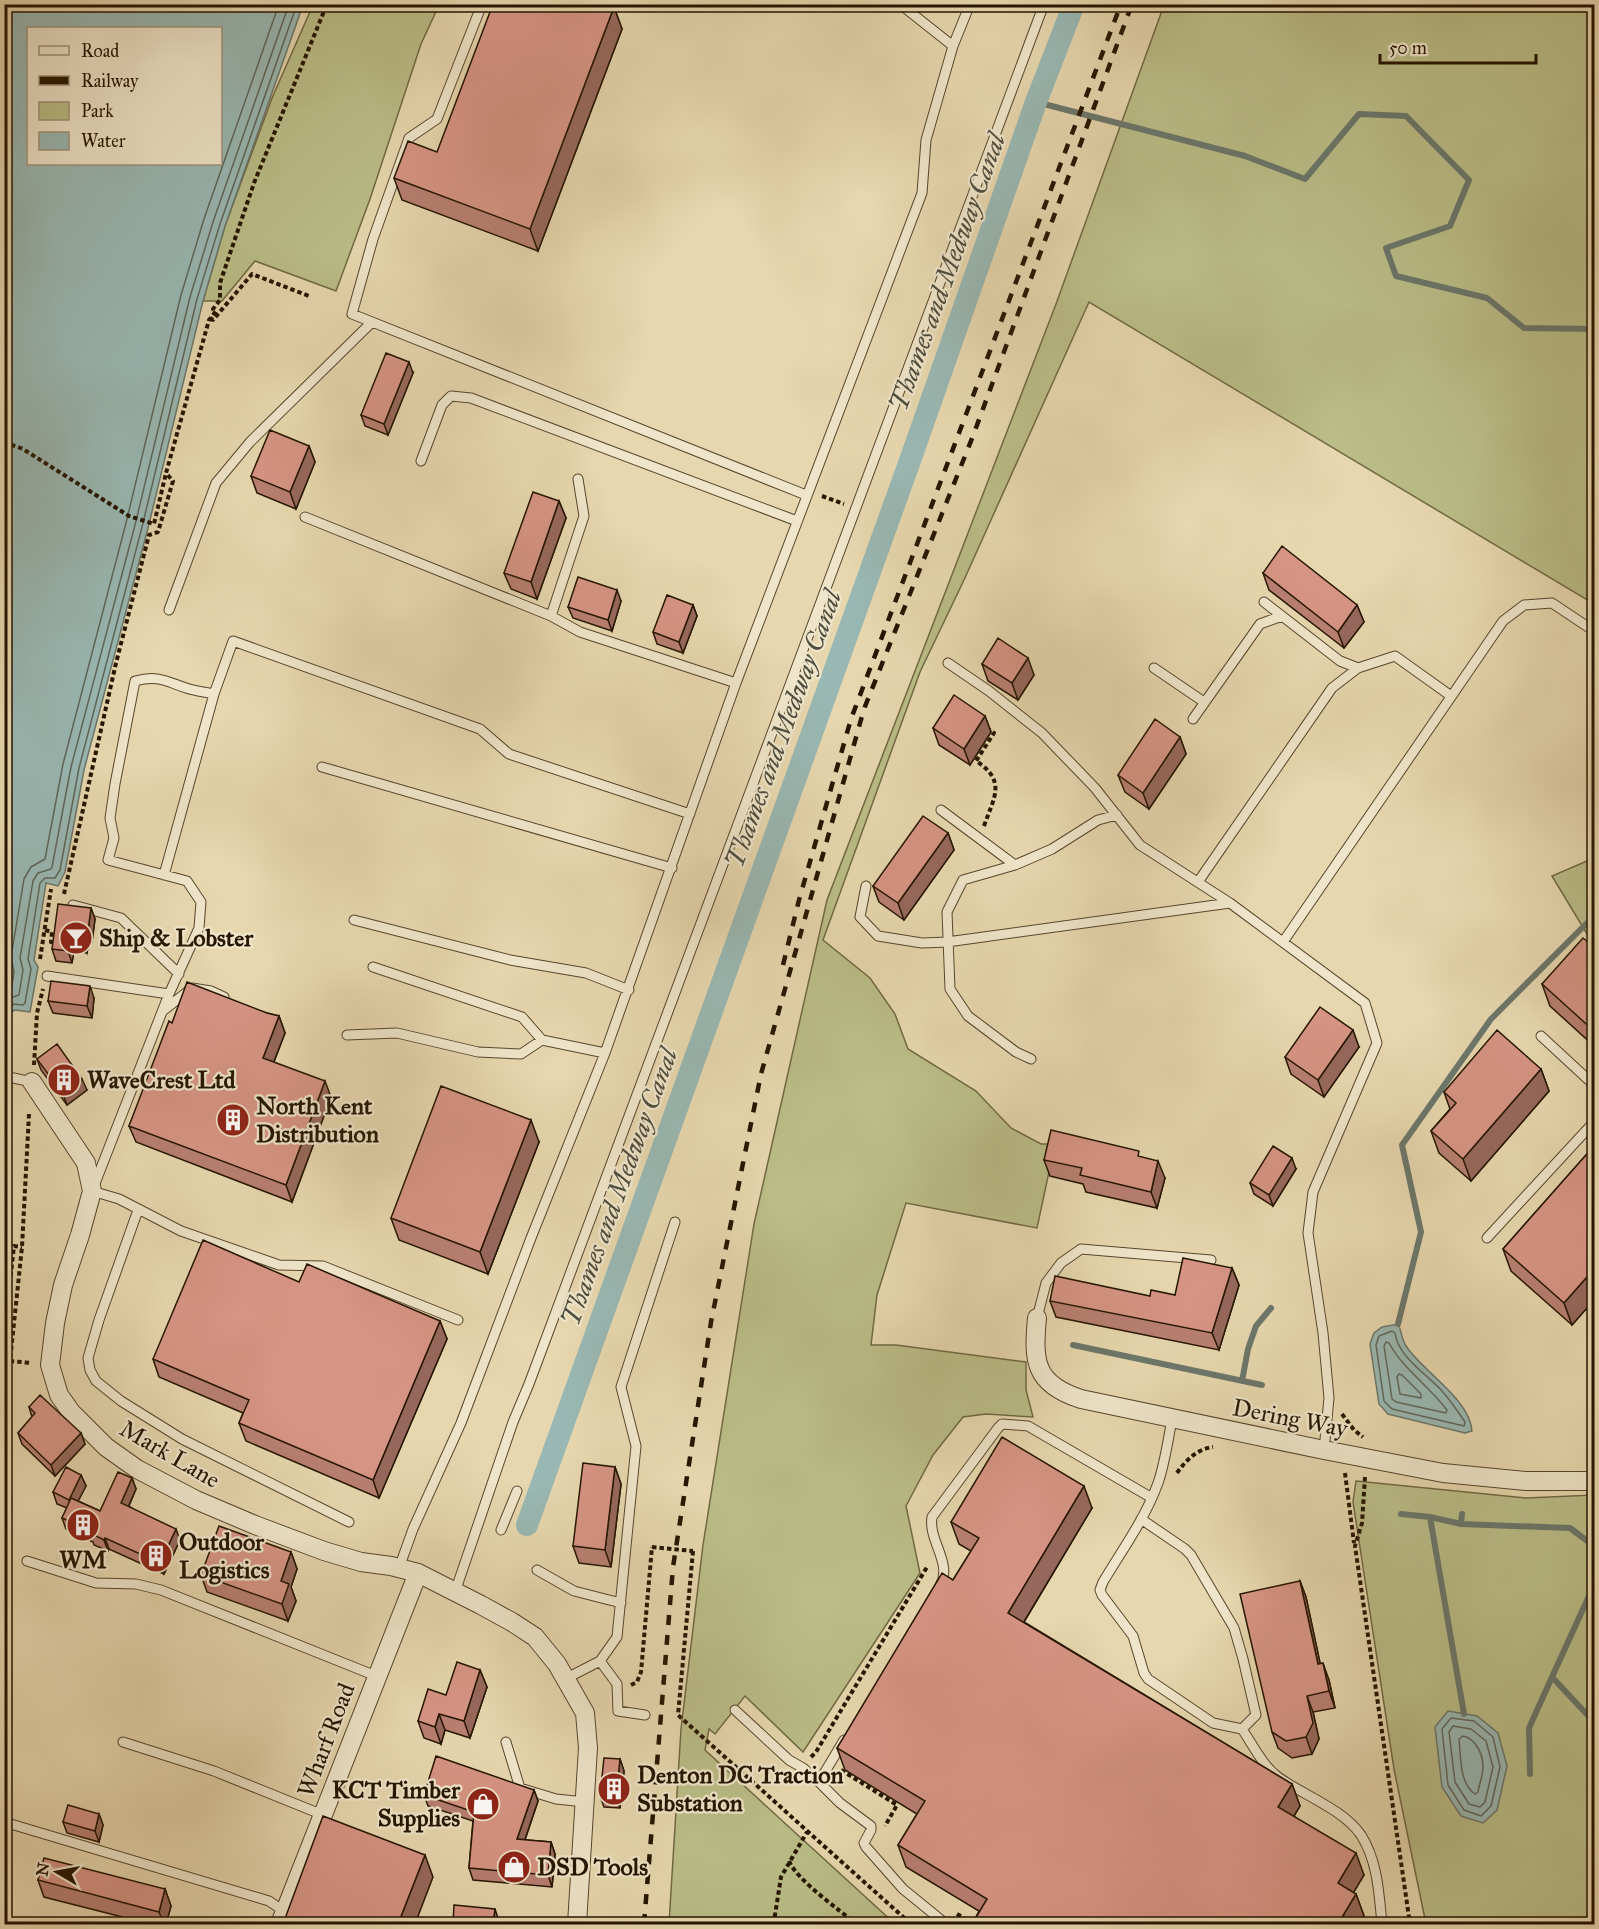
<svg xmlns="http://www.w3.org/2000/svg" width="1599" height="1929" font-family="'IM FELL Great Primer',serif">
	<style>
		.green { fill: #babd87; stroke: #706944; stroke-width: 1.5 }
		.water { fill: #99b8b3; stroke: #6b776b; stroke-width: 1.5; fill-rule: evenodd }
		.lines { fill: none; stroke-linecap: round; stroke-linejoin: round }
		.shore { stroke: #5f665a; stroke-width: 1.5 }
		.stream { stroke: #6b776b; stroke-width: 6 }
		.canal { stroke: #99b8b3; stroke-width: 22 }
		.lane-casing { stroke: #56462c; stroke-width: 11 }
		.street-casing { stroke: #56462c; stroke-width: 20 }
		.path { stroke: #251500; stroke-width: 4; stroke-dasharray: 4.5 3; stroke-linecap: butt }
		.lane { stroke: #efe5ca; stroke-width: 9 }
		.street { stroke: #efe5ca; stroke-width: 18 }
		.rail { stroke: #251500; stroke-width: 4.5; stroke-dasharray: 10 10; stroke-linecap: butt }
		.path-bridge { stroke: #251500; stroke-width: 4; stroke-dasharray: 4.5 3; stroke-linecap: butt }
		.wall { fill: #b87f72; stroke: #251500; stroke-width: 1.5 }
		.shaded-wall { fill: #96685c; stroke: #251500; stroke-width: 1.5 }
		.building { fill: #d69484; stroke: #251500; stroke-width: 1.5 }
		.labels { text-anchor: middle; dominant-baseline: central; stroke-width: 4.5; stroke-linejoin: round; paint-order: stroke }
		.poi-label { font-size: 24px; font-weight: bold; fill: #251500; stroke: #efe5ca; text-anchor: start }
		.street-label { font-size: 24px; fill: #251500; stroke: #efe5ca }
		.water-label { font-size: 26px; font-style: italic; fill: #4e4e3f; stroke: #efe5ca }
	</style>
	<rect width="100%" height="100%" fill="#e7d7ae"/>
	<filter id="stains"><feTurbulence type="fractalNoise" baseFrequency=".00333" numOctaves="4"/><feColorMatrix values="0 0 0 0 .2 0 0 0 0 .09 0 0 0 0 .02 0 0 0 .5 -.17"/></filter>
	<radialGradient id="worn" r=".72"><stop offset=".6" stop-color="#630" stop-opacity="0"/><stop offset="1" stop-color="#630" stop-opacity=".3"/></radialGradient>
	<path class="green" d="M313,5H439L421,44L370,199L336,291L255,261L222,301H203L225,226L272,98Z
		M1164,5H1594V604L1089,302L964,580L920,672L823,940L870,978L895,1014L908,1049L976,1091L1011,1128L1041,1144H1055L1037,1228L906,1203L877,1295L871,1345H896L1026,1362V1390L1033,1417L986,1414L963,1417L933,1455L906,1506L920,1573L803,1752L745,1696L715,1734L709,1729L705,1750L895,1924H669L681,1729L703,1545L754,1224L827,900L1056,304Z
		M1594,858V940L1587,934L1552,876Z
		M1356,1481L1526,1498L1594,1495V1924H1426L1394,1769L1353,1502Z"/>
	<path class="water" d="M4,5H303L225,226L203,301L148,528L84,770L65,872L58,886L46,883L34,960L38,967L30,1012L15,1010L5,1015ZM28,28H220V164H28Z
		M1398,1324C1402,1331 1401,1338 1406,1346C1422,1371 1470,1399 1472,1431L1465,1433L1388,1414L1379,1404L1370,1344L1374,1333L1382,1327Z
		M1448,1711L1477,1716L1498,1733L1507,1766L1497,1810L1483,1823L1461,1816L1442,1787L1435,1727Z"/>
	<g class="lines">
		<path class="shore" d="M4,990L12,986L14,972L11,957L24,879L31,867L45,859L63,764L126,523L181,295L204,219L279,4
			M4,1000L19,995L23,970L20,958L33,881L38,873L51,869L52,867L71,767L135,525L190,297L213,222L289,4
			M4,1009L14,1004L23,1005L25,1003L31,969L28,959L40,883L45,878H55L60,870L79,768L142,527L197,299L220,224L297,4
			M1392,1331L1395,1333C1398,1357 1427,1374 1442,1391C1451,1401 1458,1412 1465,1422L1464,1426L1392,1409L1384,1401L1376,1345L1379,1336Z
			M1386,1342L1389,1343C1403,1369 1429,1386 1447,1410L1446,1413L1396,1402L1392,1399L1384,1346Z
			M1399,1374L1402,1375L1421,1394V1398L1400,1394L1397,1377Z
			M1451,1718L1474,1721L1493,1737L1500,1767L1491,1806L1481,1816L1464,1810L1448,1785L1442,1729Z
			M1453,1726L1471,1729L1486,1741L1493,1767L1485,1802L1480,1807L1469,1804L1455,1782L1449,1732Z
			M1463,1736C1476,1739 1483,1754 1483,1767C1483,1775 1479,1785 1478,1792L1475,1794C1459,1783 1461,1757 1459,1739Z"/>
		<path class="stream" d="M1036,102L1245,156L1305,179L1359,114L1406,116L1469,180L1450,226L1386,248L1396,276L1487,298L1524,328L1594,329
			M1587,924L1594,931
			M1398,1324L1421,1232L1402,1145L1491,1019L1594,916
			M1073,1345L1262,1385
			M1242,1381L1248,1349L1256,1326L1271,1308
			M1401,1514L1430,1517L1461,1524L1570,1528L1594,1546
			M1430,1517L1464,1714
			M1461,1524L1462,1514
			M1594,1585L1552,1677L1594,1722
			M1530,1774L1529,1728L1552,1677"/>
		<path class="canal" d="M527,1525L912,455L1036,102L1074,4"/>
		<g class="lane-casing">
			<path id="lane" d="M482,4L437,119L409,138L373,239L352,314L806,495
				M900,4L953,46
				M421,461L442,405L451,396L471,398L797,521
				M305,517L551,616L580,632L736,683
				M1264,602L1340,661L1358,668
				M169,610L216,483L250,442L372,322
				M551,616L584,516L578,479
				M948,663L989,691L1042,733L1095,788L1140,845L1230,903
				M1154,668L1204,702
				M1193,719L1260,624L1282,616
				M322,767L672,868
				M941,810L1015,865L1052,849L1098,820L1117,815
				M1015,865L963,880L947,912L950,989L968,1016L1016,1052L1031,1059
				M164,875L214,694L233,641L480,729L509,754L690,814
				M1198,882L1332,688L1358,668L1395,656L1451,696
				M866,886L860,917L878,936L922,943L947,942L1230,903L1365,1003L1377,1043L1313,1192L1308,1233L1323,1333L1329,1398L1324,1450
				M73,905L121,918L179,974
				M354,920L510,960L586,973L629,990
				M1283,942L1503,621L1524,605L1552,603L1594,631
				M373,967L522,1017L542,1040
				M47,976L169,994L92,1191L119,1199L181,1231L279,1265L323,1266L458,1320
				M169,994L199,928L201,902L187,881L108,860L114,838L110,818L115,784L135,681C158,675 165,681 186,688C195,691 205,692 214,694
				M164,1010L192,988L211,991L224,997
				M347,1035L397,1033L478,1052L521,1054L542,1040L605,1053
				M1541,1036L1594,1085
				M4,1076L32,1082
				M138,1210L99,1320L88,1358L90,1370L96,1381L121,1401L182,1439L349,1522
				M1487,1238L1594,1122
				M1037,1318L1046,1283L1061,1263L1081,1249L1211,1260
				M1141,1519L1185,1549L1191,1555L1234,1628L1243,1659L1256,1715L1242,1729L1213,1723L1148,1679L1144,1673L1133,1636L1102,1595L1100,1590L1103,1582C1122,1550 1145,1519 1158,1483C1165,1463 1168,1440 1172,1419
				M501,1530L517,1491
				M27,1561L96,1583L136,1584L161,1590L376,1676
				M399,1568L413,1529L461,1423L531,1238L605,1053L736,683L922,193L926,140L953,46L970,4
				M537,1570L574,1591L621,1603
				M940,1586C953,1563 928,1541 932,1517L998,1428L1002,1424L1028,1426L1152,1498
				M455,1592L513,1422L529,1384L1044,4
				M600,1661L617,1684L618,1711L645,1715
				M567,1678L600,1661L617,1637L636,1446L621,1387L675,1222
				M735,1710L789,1760L803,1768L819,1782
				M1242,1729C1253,1745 1262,1765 1278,1777C1303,1795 1343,1809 1361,1835C1378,1862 1379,1894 1382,1924
				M844,1740L819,1782L840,1803L871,1826V1830L864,1843L866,1847L903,1889L946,1924
				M123,1742L214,1771L323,1815
				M506,1742L520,1788L556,1799L585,1802
				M4,1822L269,1901L285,1912"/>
		</g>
		<g class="street-casing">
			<path id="street" d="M32,1082L86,1163L92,1191L80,1235L63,1285L55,1323L50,1365L59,1395L71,1412L106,1447L137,1469L196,1500L255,1525L324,1551L361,1562L391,1566L418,1573L481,1605L512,1622L535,1637L557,1664L585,1713L588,1748L577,1924
				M1037,1318C1033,1361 1034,1384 1081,1399L1324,1450L1443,1473L1526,1481H1594
				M280,1924L418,1573"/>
		</g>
		<path class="path" d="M210,318L213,320L252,274L309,296
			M4,442L23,449L129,516L154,524L166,473
			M822,496L844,504
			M984,826C994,797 1007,781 976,761L994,733L988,729
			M64,894L116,663L149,535L158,532L173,481L166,473L209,320L216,311L213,309L220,300V283L254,183L327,4
			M45,930L52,932L51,942L57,943
			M40,959L51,889
			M34,1065L37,1013L43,989
			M29,1114L22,1247L10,1361L31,1363
			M4,1336L14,1246L22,1247
			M1342,1414L1354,1430L1363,1437
			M1177,1473C1186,1460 1197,1449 1213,1447
			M1345,1473L1354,1543
			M1365,1477L1362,1523L1355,1546L1410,1924
			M693,1551L678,1715L911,1924
			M631,1685L637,1682L641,1672L652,1547
			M811,1757L816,1752L927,1567
			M841,1770L897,1805L885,1826
			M789,1861C796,1879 840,1911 857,1924
			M957,1914L974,1924
			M772,1924L775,1915L781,1877L807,1832"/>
		<use href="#lane" class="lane"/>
		<use href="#street" class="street"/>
		<path class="rail" d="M783,965L799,900L851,719L1121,4
			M644,1924L673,1567L711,1322L761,1074L864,709L973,436L1132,4"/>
		<path class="path-bridge" d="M652,1547L693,1551"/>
	</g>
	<path class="wall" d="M939,4H958L955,11Z
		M614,7L622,29L538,251L402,200L394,178L437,152Z
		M413,373L388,435L365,426L361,415Z
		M309,446L315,462L296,509L257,493L251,476Z
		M559,501L566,518L537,599L511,589L504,573Z
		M1263,573L1357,605L1364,622L1344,648L1269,590Z
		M621,601L612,631L573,618L568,607Z
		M693,605L697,616L683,653L657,644L653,632Z
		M982,664L1034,675L1018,700L988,681Z
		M985,716L991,732L970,765L939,745L933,728Z
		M1180,737L1186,754L1149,809L1125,792L1118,775Z
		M948,833L954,850L904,920L879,902L873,886Z
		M91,908L95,919L92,942H89L87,953L74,951L72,963L56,961L52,949Z
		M1594,947V1046L1550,1006L1542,984Z
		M94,998L92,1018L53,1013L48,1001Z
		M267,1013L279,1016L285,1033L274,1062L331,1097L292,1202L136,1142L129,1126L172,1023Z
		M1359,1047L1324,1097L1291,1074L1285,1057Z
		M37,1059L87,1090L67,1105L41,1070Z
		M1541,1069L1549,1091L1471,1181L1439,1153L1431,1131L1450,1109L1444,1092Z
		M539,1142L488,1274L399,1240L391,1218Z
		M1594,1146V1300L1572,1325L1511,1271L1503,1249Z
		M1141,1157L1165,1178L1157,1208L1086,1192L1083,1184L1050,1176L1044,1160Z
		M1296,1169L1273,1206L1254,1194L1250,1183Z
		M1232,1268L1239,1285L1219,1350L1056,1317L1050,1301L1175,1295Z
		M299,1282L440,1321L447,1339L379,1498L246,1441L239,1423L243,1413L159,1377L153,1359Z
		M29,1407L81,1433L85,1444L55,1476L22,1444L18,1433L32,1417Z
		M615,1467L621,1484L611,1567L579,1563L573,1546Z
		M81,1475L86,1486L78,1501L100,1511L132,1478L136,1489L129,1506L180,1540L164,1574L109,1549L108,1551L94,1545L93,1542L66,1529L62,1518L67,1508L57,1504L53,1492Z
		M1092,1508L1024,1622L1292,1784L1300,1806L1294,1816L1364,1875L1353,1893L1356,1894L1364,1916L1359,1924H977L975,1919L979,1911L906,1867L898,1845L917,1814L845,1770L837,1748L953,1580L971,1551L959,1544L951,1522Z
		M291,1552L297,1569L291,1587L296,1601L288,1621L207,1592L201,1575Z
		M1300,1581L1306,1597L1320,1664L1329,1680L1335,1708L1313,1712L1319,1739L1312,1754L1292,1758L1278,1748L1272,1732Z
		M480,1670L487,1687L470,1738L445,1730L441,1744L424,1738L418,1721L446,1695Z
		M620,1759L624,1771L620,1808L604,1807L600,1796Z
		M534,1790L538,1801L525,1840L551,1842L555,1854L552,1887L473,1880L469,1868L473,1821L428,1806L424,1795Z
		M99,1814L103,1825L99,1842L67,1833L63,1822Z
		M38,1880L165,1889L171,1906L166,1924H150L44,1897Z"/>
	<path class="shaded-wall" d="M953,4H958L955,11Z
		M614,7L622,29L538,251L530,229Z
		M409,362L413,373L388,435L384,424Z
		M309,446L315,462L296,509L290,492Z
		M559,501L566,518L537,599L531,582Z
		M617,590L621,601L612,631L608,620Z
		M693,605L697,616L683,653L679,642Z
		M1357,605L1364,622L1344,648L1338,632Z
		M1028,658L1034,675L1018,700L1012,683Z
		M985,716L991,732L970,765L964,749Z
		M1180,737L1186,754L1149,809L1143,793Z
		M948,833L954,850L904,920L898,903Z
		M91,908L95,919L92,942L88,931Z
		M85,930L89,942L87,953L83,942Z
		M70,940L74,951L72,963L68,951Z
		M90,986L94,998L92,1018L87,1006Z
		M279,1016L285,1033L269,1074L263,1058Z
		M1353,1030L1359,1047L1324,1097L1318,1080Z
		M1541,1069L1549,1091L1471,1181L1463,1159Z
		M82,1079L87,1090L67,1105L63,1094Z
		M325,1081L331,1097L292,1202L286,1185Z
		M531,1120L539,1142L488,1274L480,1252Z
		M1292,1158L1296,1169L1273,1206L1269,1195Z
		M1158,1161L1165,1178L1157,1208L1151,1192Z
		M1232,1268L1239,1285L1219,1350L1212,1333Z
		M1594,1269V1300L1572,1325L1564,1303Z
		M440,1321L447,1339L379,1498L373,1480Z
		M81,1433L85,1444L55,1476L51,1465Z
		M615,1467L621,1484L611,1567L605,1550Z
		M81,1475L86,1486L73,1511L69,1500Z
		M132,1478L136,1489L125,1514L121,1503Z
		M1084,1486L1092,1508L1016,1635L1008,1613Z
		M176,1529L180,1540L164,1574L160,1563Z
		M105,1538L109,1549L108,1551L104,1540Z
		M291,1552L297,1569L291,1587L296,1601L288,1621L282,1604L281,1581Z
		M1300,1581L1306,1597L1324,1681L1318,1664Z
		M1323,1663L1329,1680L1335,1708L1329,1691Z
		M480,1670L487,1687L470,1738L464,1721Z
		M1307,1696L1313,1712L1319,1739L1312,1754L1306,1737Z
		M439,1714L445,1730L441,1744L435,1727Z
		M620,1759L624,1771L620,1808L616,1797Z
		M1292,1784L1300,1806L1286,1829L1278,1807Z
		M534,1790L538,1801L521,1851L517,1839Z
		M99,1814L103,1825L99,1842L95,1831Z
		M551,1842L555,1854L552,1887L548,1875Z
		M1356,1853L1364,1875L1346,1905L1338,1883Z
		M425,1855L433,1877L415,1924H398Z
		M165,1889L171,1906L166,1924H164L159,1912Z
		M1356,1894L1364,1916L1359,1924H1338Z
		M495,1909L499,1921L498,1924H493Z"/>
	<path class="building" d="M493,4H606L614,7L530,229L394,178L408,141L437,152Z
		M386,353L409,362L384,424L361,415Z
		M270,430L309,446L290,492L251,476Z
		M533,492L559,501L531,582L504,573Z
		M1282,546L1357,605L1338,632L1263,573Z
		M578,577L617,590L608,620L568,607Z
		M667,595L693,605L679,642L653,632Z
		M998,638L1028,658L1012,683L982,664Z
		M954,695L985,716L964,749L933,728Z
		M1155,719L1180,737L1143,793L1118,775Z
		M923,816L948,833L898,903L873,886Z
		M58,904L91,908L88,931L85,930L83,942L70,940L68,951L52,949Z
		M1583,938L1594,947V1031L1542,984Z
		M51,981L90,986L87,1006L48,1001Z
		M187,982L267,1013L279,1016L263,1058L325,1081L286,1185L129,1126L169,1021L172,1023Z
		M1320,1007L1353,1030L1318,1080L1285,1057Z
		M1497,1030L1541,1069L1463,1159L1431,1131L1456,1103L1444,1092Z
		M57,1044L82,1079L63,1094L37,1059Z
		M441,1086L531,1120L480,1252L391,1218Z
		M1051,1130L1139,1151L1138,1156L1158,1161L1151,1192L1080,1175L1082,1168L1044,1160Z
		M1273,1146L1292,1158L1269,1195L1250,1183Z
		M1594,1146V1269L1564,1303L1503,1249Z
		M203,1240L299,1282L307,1264L440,1321L373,1480L239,1423L249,1400L153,1359Z
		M1183,1258L1232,1268L1212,1333L1050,1301L1055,1276L1150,1296L1151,1290L1175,1295Z
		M40,1395L81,1433L51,1465L18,1433L35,1413L29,1407Z
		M1002,1437L1084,1486L1008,1613L1292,1784L1278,1807L1356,1853L1338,1883L1356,1894L1338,1924H984L975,1919L987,1899L898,1845L925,1801L837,1748L942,1573L953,1580L979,1538L951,1522Z
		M583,1463L615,1467L605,1550L573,1546Z
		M66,1467L81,1475L69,1500L53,1492Z
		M118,1472L132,1478L121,1503L176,1529L160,1563L105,1538L104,1540L90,1533L91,1531L62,1518L71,1498L100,1511Z
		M219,1526L291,1552L281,1581L289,1584L282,1604L201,1575Z
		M1300,1581L1318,1664L1323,1663L1329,1691L1307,1696L1313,1723L1306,1737L1286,1741L1272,1732L1240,1594Z
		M457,1662L480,1670L464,1721L439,1714L435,1727L418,1721L428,1689L446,1695Z
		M436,1756L534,1790L517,1839L551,1842L548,1875L469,1868L474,1812L424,1795Z
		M604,1758L620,1759L616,1797L600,1796Z
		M68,1805L99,1814L95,1831L63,1822Z
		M323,1816L425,1855L398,1924H283Z
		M44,1858L165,1889L159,1912L38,1880Z
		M454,1905L495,1909L493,1924H453Z"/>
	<defs>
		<g id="bar-disc" transform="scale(1.725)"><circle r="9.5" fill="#8f2418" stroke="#efe5ca"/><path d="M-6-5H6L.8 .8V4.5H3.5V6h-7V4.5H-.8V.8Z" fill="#fff"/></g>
		<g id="building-disc" transform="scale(1.725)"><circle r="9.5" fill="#8f2418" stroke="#efe5ca"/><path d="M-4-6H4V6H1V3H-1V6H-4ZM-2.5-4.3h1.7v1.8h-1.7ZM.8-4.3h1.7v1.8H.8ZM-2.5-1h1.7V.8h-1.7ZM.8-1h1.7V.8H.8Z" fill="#fff"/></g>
		<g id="shop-disc" transform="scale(1.725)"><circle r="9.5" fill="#8f2418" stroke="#efe5ca"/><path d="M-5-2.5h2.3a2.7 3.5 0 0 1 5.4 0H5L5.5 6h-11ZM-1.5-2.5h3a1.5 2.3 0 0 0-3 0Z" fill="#fff"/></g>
	</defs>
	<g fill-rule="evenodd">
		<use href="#bar-disc" x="76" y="938"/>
		<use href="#building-disc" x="64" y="1080"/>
		<use href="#building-disc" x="233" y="1120"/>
		<use href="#building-disc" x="83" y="1525"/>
		<use href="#building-disc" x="156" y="1556"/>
		<use href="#building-disc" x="614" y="1789"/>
		<use href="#shop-disc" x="483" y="1804"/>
		<use href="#shop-disc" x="514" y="1867"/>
	</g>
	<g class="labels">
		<g class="poi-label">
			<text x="99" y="938">Ship &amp; Lobster</text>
			<text x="87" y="1080">WaveCrest Ltd</text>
			<text x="256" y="1106">North Kent<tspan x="256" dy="28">Distribution</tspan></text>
			<text x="179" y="1542">Outdoor<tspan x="179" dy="28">Logistics</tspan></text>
			<text x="83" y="1560" text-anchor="middle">WM</text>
			<text x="637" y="1775">Denton DC Traction<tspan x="637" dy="28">Substation</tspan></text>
			<text x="460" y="1790" text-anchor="end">KCT Timber<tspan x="460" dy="28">Supplies</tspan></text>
			<text x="537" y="1867">DSD Tools</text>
		</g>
		<g class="street-label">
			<text transform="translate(1290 1418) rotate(11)">Dering Way</text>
			<text transform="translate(170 1454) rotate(30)">Mark Lane</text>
			<text transform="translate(326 1740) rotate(-69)">Wharf Road</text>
		</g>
		<g class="water-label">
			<text transform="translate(947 272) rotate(-70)">Thames and Medway Canal</text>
			<text transform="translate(783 729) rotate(-70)">Thames and Medway Canal</text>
			<text transform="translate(619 1187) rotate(-70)">Thames and Medway Canal</text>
		</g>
	</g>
	<rect width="1599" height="1929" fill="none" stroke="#e7d7ae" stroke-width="24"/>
	<rect x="6" y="6" width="1587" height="1917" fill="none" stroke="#251500" stroke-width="3"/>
	<rect x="12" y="12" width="1575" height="1905" fill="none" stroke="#251500" stroke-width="1.5"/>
	<rect x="27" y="27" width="195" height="138" fill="#efe5ca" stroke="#9e9279" stroke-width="1.5"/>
	<rect x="39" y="46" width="30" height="9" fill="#efe5ca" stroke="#9e9279" stroke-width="1.5"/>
	<text x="81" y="57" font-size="18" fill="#251500">Road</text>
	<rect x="39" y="76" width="30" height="9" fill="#251500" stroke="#9e9279" stroke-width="1.5"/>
	<text x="81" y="87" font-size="18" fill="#251500">Railway</text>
	<rect x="39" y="102" width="30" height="18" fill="#babd87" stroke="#9e9279" stroke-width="1.5"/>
	<text x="81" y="117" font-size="18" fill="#251500">Park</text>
	<rect x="39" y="132" width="30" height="18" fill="#99b8b3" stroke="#9e9279" stroke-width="1.5"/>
	<text x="81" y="147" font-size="18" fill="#251500">Water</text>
	<g transform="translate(57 1872) rotate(280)" stroke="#efe5ca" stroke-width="4.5" paint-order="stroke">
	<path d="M0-4.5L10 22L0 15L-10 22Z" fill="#251500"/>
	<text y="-9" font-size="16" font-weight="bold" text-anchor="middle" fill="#251500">N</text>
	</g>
	<path d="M1380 54v9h156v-9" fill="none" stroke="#251500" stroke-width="3"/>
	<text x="1389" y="54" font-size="18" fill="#251500" stroke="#efe5ca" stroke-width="4.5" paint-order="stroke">50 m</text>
	<rect width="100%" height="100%" filter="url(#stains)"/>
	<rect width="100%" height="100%" fill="url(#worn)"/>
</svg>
